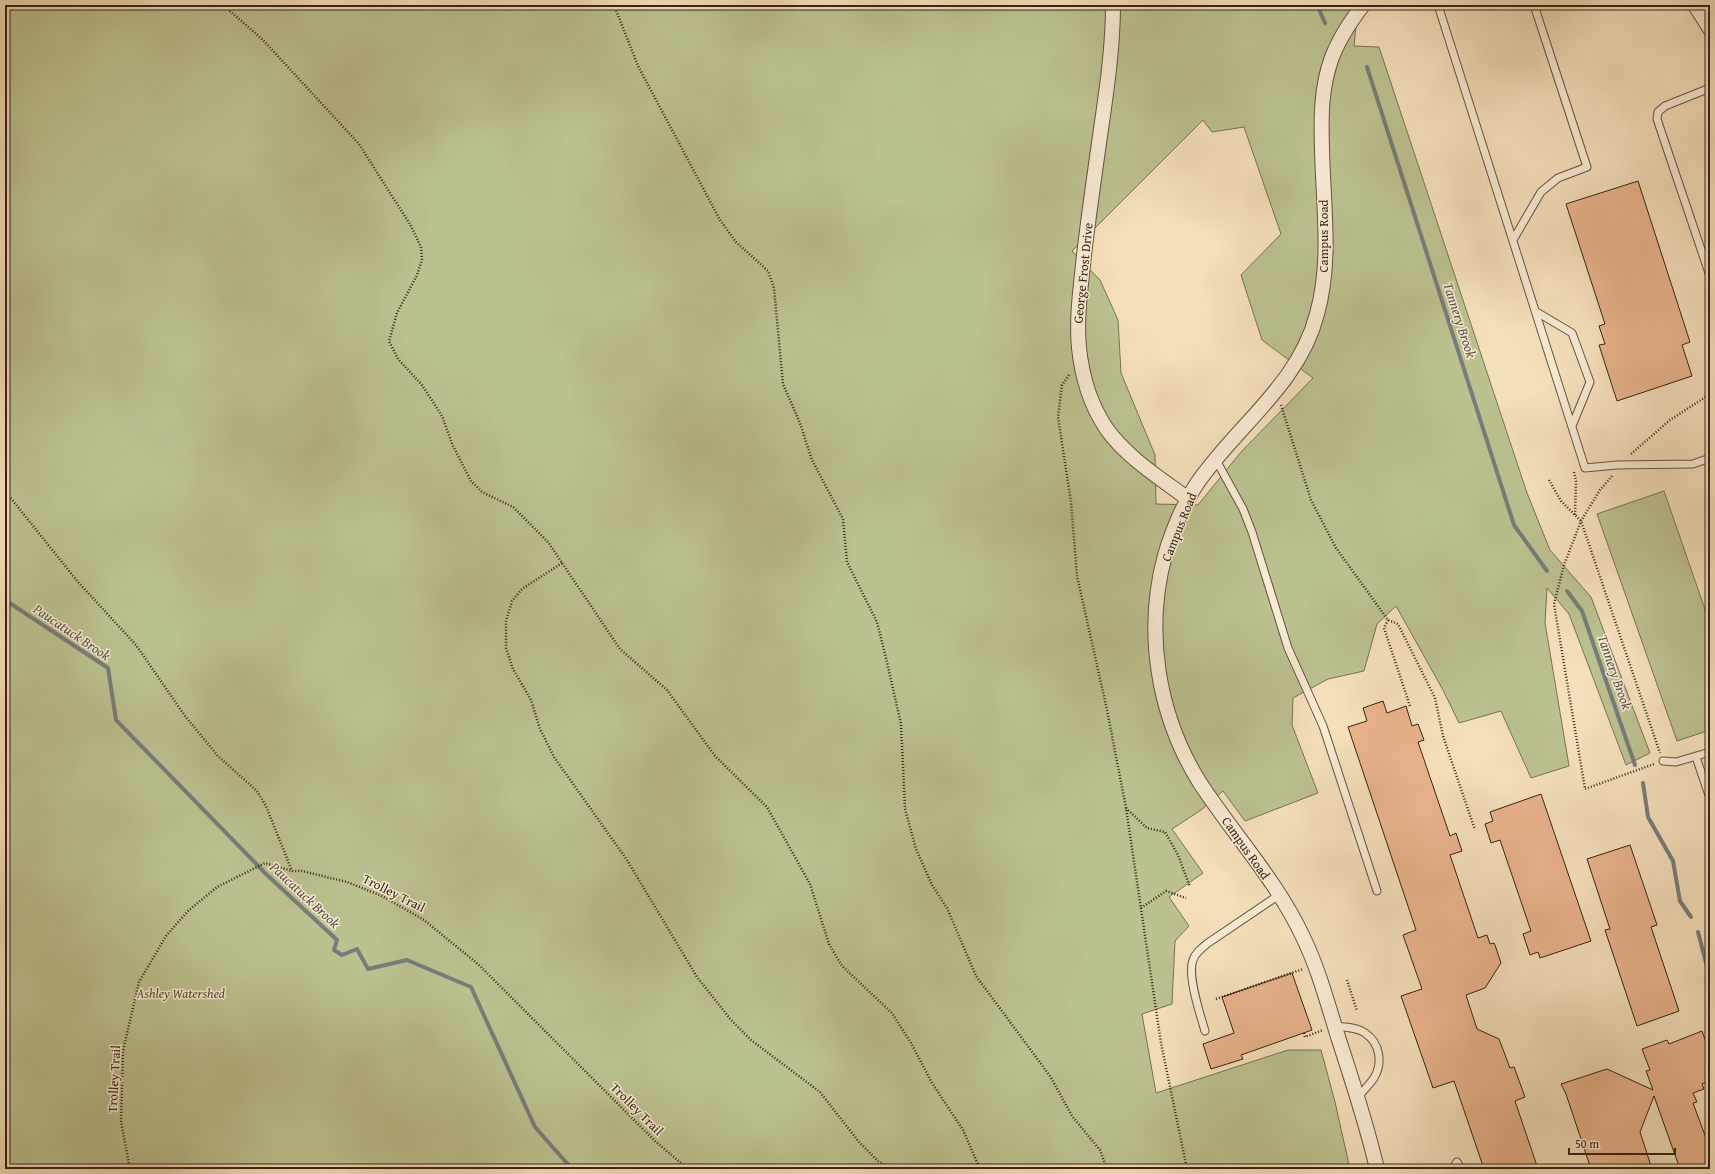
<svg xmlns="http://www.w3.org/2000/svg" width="1715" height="1174" font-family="'Gentium Book Plus',serif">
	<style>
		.green { fill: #bcc190; stroke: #797253; fill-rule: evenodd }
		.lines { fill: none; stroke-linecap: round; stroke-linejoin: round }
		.stream { stroke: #777d7a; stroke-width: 4 }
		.building { fill: #e9b38c; stroke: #362416 }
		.service-casing { stroke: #66533f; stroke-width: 9 }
		.minor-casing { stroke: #66533f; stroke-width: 16 }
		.path { stroke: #362416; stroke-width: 2.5; stroke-dasharray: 1 2; stroke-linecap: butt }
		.service { stroke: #f8ead3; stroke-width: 7 }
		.minor { stroke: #f8ead3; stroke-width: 14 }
		.labels { text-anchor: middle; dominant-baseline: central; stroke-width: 3; stroke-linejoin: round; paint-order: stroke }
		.street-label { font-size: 13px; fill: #362416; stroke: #f8ead3 }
		.park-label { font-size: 13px; font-style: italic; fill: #584b34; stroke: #f8ead3 }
		.water-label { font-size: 14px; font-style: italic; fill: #565148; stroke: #f8ead3 }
	</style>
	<rect width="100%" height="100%" fill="#f4dfbb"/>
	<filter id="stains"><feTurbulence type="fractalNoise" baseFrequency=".005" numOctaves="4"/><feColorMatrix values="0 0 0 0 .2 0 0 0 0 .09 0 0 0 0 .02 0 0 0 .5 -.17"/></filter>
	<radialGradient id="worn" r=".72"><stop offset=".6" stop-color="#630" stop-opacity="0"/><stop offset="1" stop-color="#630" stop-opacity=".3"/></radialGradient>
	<path class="green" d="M5,5H1358L1354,46L1379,47L1527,493L1550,550L1591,597L1650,753L1626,765L1569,614L1547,588L1545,623L1569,766L1531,778L1501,711L1459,723L1443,690L1396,606L1377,624L1364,671L1328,679L1293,698L1292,725L1318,793L1245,821L1223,791L1201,810L1172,829L1203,873L1169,897L1189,926L1175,941L1172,1004L1142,1014L1156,1093L1288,1050H1321L1335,1102L1350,1169H5ZM1203,120L1212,132L1244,127L1281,234L1241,275L1262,340L1313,378L1241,452L1198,505L1156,504L1155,455L1121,373L1118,320L1100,280L1072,251Z
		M1664,491L1710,624V730L1677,741L1597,514Z"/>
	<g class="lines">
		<path class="stream" d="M1317,5L1325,23
			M1367,67L1514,525L1547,571
			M1567,591L1582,611L1635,765
			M5,600L108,668L116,720L266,874L337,940L334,950L342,955L357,949L368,969L407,960L471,987L535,1127L572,1169
			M1643,783L1648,817L1673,861L1680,901L1691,917
			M1698,932L1710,978"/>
	</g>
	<path class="building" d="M1638,181L1690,342L1682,345L1692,376L1617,401L1599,345L1605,344L1599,326L1605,324L1566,204Z
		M1383,701L1387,713L1406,706L1412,726L1418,724L1424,740L1418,742L1450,836L1456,833L1462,851L1450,855L1478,938L1487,935L1490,944L1494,943L1495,945L1501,963L1485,988L1466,995L1477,1029L1499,1039L1510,1068L1514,1067L1525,1097L1515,1101L1538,1169H1484L1454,1081L1433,1088L1401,996L1422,989L1403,935L1416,930L1348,727L1367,721L1363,708Z
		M1541,794L1591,941L1540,958L1538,952L1530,955L1523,934L1531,931L1500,840L1491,843L1485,824L1493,821L1490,812Z
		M1630,845L1657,925L1651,927L1679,1011L1637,1026L1605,930L1610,929L1587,859Z
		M1292,973L1312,1030L1241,1055L1243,1059L1211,1069L1203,1044L1234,1033L1222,997Z
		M1702,1031L1710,1053V1081L1702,1084L1704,1089L1693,1093L1697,1102L1693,1103L1710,1149V1169H1680L1654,1096L1640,1132L1652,1169H1591L1566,1094L1561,1084L1607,1069L1653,1090L1646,1071L1650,1070L1642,1049L1667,1040L1669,1044Z"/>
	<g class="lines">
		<g class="service-casing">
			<path id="service" d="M1438,5L1585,468L1617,465L1693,464L1710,458
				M1710,88L1665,106L1658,112L1657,119L1710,276
				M1513,240L1541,192L1558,178L1587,167L1534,5
				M1535,311L1572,333L1590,382L1572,426
				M1216,460L1243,509L1252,532L1288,648L1323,726L1377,891
				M1696,757L1710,798
				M1663,761L1676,762L1710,752
				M1335,1026C1345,1027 1357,1027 1365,1033C1380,1043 1383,1063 1374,1078C1370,1084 1363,1091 1358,1097
				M1205,1031C1200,1014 1187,975 1193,960C1195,953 1202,948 1208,943L1279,895
				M1452,1169L1457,1162L1461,1169"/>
		</g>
		<g class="minor-casing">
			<path id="minor" d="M1113,5C1113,46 1107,88 1101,129C1095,171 1089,213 1084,255C1081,286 1076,317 1079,348C1082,377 1090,404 1106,428C1126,457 1160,478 1188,499
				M1363,5C1350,22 1338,40 1331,60C1321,89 1321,118 1322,149C1323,203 1332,261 1317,314C1299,385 1235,427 1196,485C1183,505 1172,532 1165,555C1144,632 1158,716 1200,783C1234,835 1277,881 1303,937C1319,970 1328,1005 1339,1040C1353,1083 1367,1125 1377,1169
				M1695,5L1710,29"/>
		</g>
		<path class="path" d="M223,5L263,40L359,144L411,226L421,247L422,260L417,275L397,313L389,341L398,359L422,385L442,416L453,446L471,481L482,492L513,507L548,542L620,649L667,690L715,756L767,807L810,884L829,944L842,966L892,1013L911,1043L932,1083L963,1130L980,1169
			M614,5L638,66L720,220L736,242L768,271L774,288L783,384L800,423L812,460L843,519L847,562L877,622L886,658L901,724L905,809L916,849L932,885L947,908L976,976L1050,1076L1072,1116L1100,1150L1107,1169
			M1069,375L1062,385L1058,417L1071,502L1077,576L1107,710L1126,808L1161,1043L1187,1169
			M1281,405L1311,500L1336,548L1388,620L1398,624L1435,698L1443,736L1475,830
			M1631,454L1670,420L1710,394
			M1574,472L1576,481L1575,515
			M1612,476L1600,490L1581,521L1564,565L1554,604L1585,789L1654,764
			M1549,480L1561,501L1581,521L1660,753
			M5,491L78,582L136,645L185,716L218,756L257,791L266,806L292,871
			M562,563L522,589L512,601L506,621V648L513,669L531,700L540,729L554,757L627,860L697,977L731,1020L751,1040L820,1092L859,1142L878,1161L891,1169
			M1388,620L1384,628L1410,706
			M1126,808L1147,828L1165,832L1178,855L1190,887
			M1141,908L1166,891L1186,898
			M1347,980L1357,1011
			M1216,999L1303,969
			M1304,1033L1305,1037L1323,1030
			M130,1169L121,1122L123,1051L139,982L166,936L188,911L217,887L265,863L292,871H302L347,882L382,896L424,920L478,964L655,1141L688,1169"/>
		<use href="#service" class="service"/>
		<use href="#minor" class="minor"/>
	</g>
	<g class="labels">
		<g class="street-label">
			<text transform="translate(1323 236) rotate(-90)">Campus Road</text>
			<text transform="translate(1083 273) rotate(-84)">George Frost Drive</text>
			<text transform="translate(1179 527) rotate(-68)">Campus Road</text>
			<text transform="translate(1246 848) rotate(55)">Campus Road</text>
			<text transform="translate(394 893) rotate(27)">Trolley Trail</text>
			<text transform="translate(114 1079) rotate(-87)">Trolley Trail</text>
			<text transform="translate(637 1109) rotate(45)">Trolley Trail</text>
		</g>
		<g class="park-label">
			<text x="181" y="993">Ashley Watershed</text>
		</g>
		<g class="water-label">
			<text transform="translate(1460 320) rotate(72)">Tannery Brook</text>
			<text transform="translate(72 632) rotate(34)">Paucatuck Brook</text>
			<text transform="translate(1615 672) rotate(71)">Tannery Brook</text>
			<text transform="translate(305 895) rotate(43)">Paucatuck Brook</text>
		</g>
	</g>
	<rect width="1715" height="1174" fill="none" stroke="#f4dfbb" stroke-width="20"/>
	<rect x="6" y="6" width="1703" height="1162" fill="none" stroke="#362416" stroke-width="2"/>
	<rect x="10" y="10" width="1695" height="1154" fill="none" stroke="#362416"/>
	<path d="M1569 1148v6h106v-6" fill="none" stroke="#362416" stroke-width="2"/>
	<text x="1575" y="1148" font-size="12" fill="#362416" stroke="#f8ead3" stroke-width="3" paint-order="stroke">50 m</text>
	<rect width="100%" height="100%" filter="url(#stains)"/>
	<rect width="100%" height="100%" fill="url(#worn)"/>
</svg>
